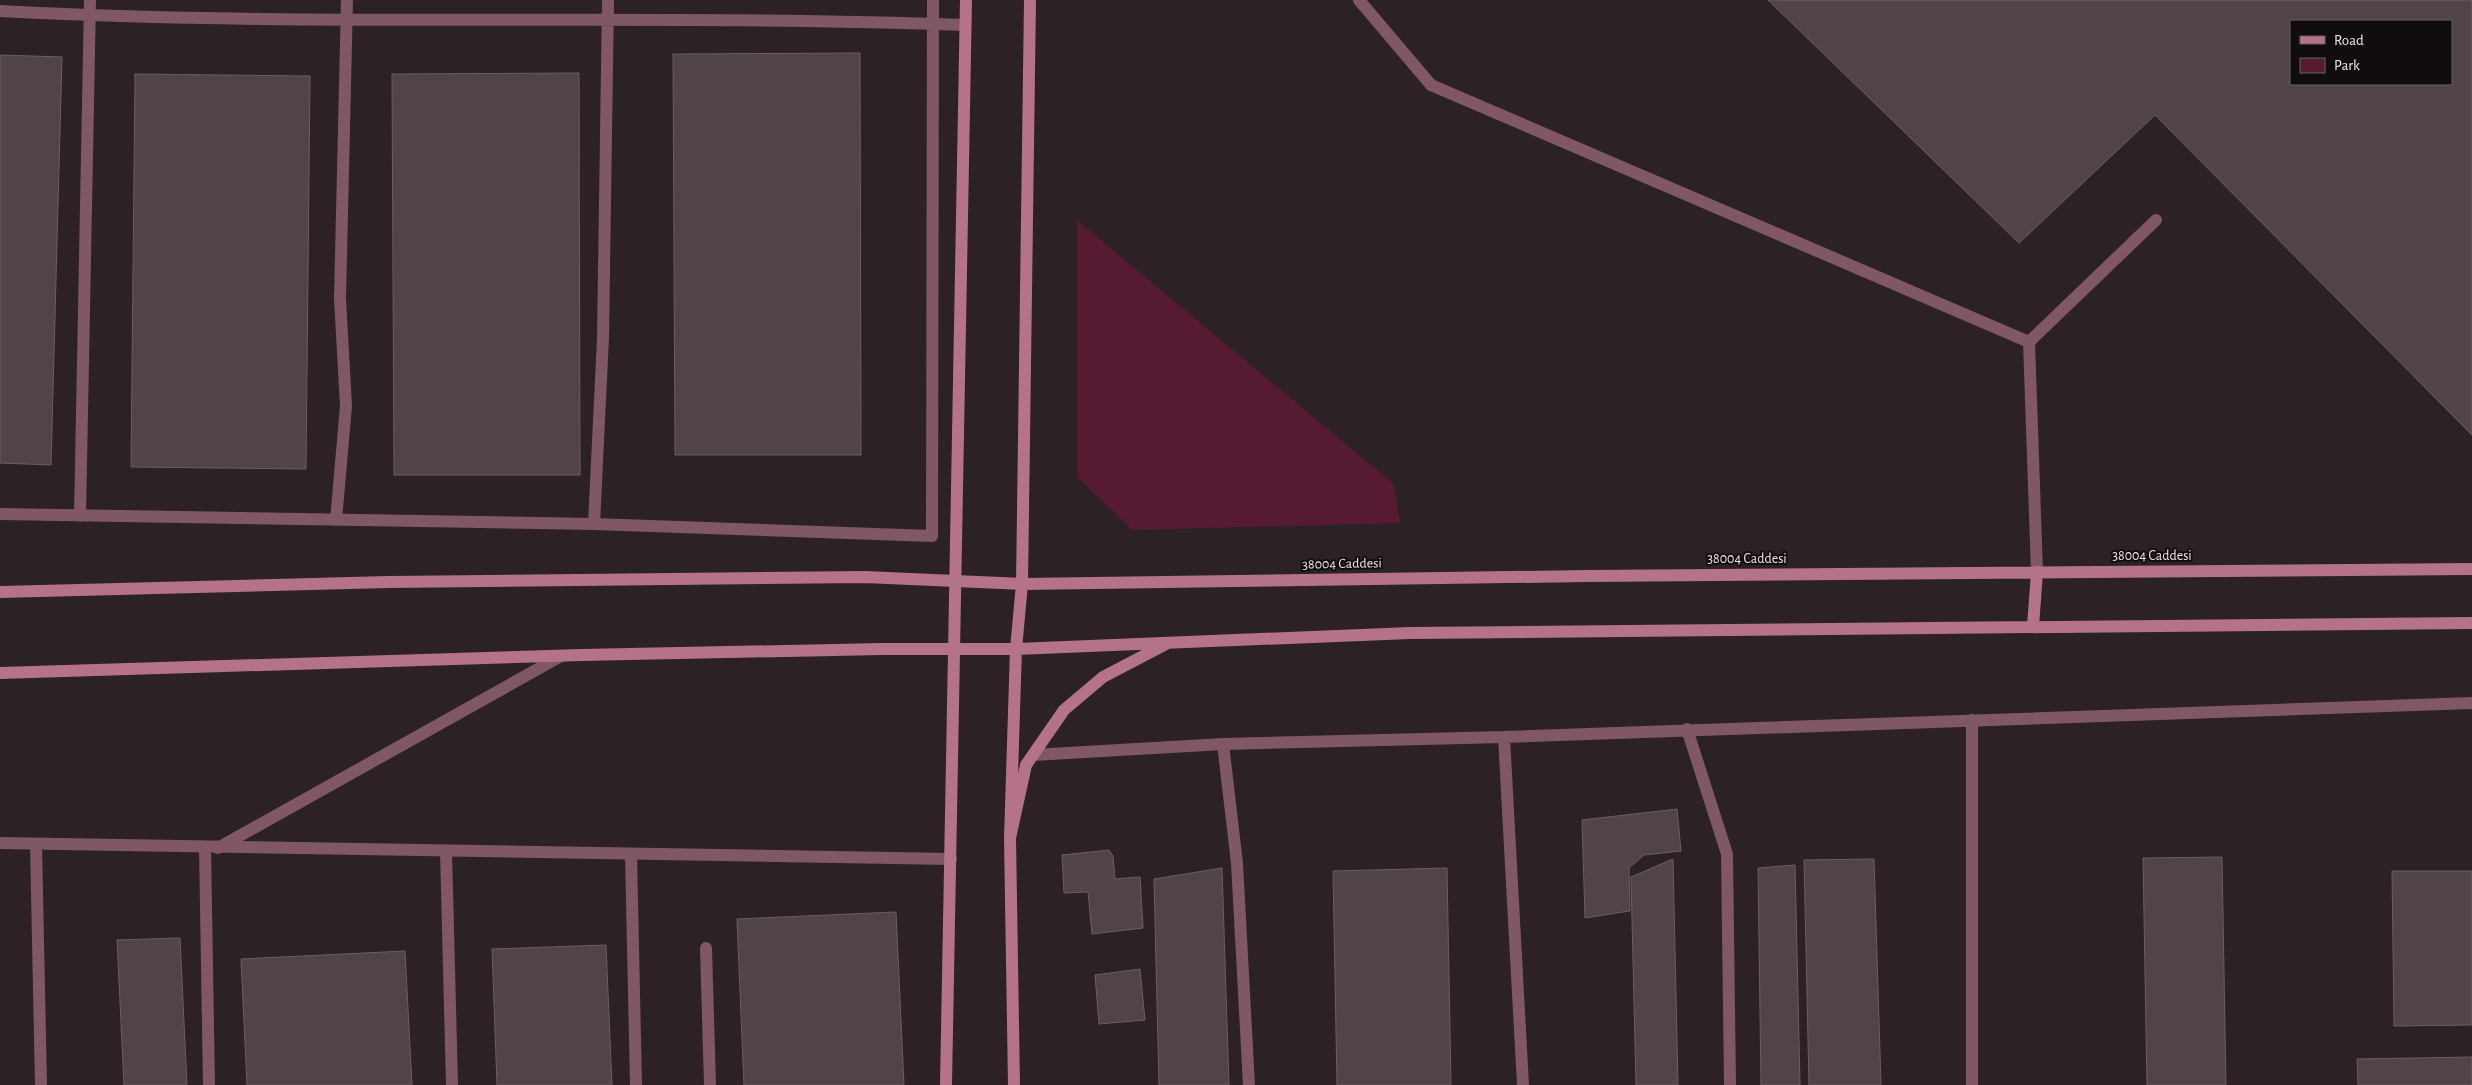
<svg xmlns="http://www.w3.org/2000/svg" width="2472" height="1085" font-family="'Alegreya Sans',sans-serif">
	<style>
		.green { fill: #561a33 }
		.building { fill: #504448; stroke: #6c5e62; fill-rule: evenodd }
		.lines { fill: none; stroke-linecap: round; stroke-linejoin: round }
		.lane { stroke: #805764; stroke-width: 12 }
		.street { stroke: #805764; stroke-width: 12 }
		.secondary { stroke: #b47389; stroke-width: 12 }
		.labels { text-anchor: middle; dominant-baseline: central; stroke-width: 4; stroke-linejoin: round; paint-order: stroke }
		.street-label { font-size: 14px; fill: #eee6e9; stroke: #110c0d }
	</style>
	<rect width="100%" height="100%" fill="#2c2124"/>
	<path class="green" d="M1077,220L1394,484L1400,523L1132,530L1077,477Z"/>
	<path class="building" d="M1768,0H2472V435L2155,115L2019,243ZM2291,21H2451V84H2291Z
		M860,53L861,455H675L673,54Z
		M0,55L62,57L51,465L0,463Z
		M579,73L580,475H394L392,74Z
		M135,74L310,76L306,469L131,467Z
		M1677,809L1681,851L1644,855L1629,868L1630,911L1585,918L1582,820Z
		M1109,850L1113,856L1115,879L1140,877L1143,928L1092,934L1088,892L1064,893L1062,855Z
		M2222,857L2226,1085H2147L2143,858Z
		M1673,859L1678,1085H1636L1631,877Z
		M1874,859L1881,1085H1809L1804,860Z
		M1795,865L1800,1085H1761L1758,868Z
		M1222,868L1229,1085H1159L1154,879Z
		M1447,868L1451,1085H1337L1333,871Z
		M2392,871H2472V1025L2394,1026Z
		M896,912L904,1085H744L737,919Z
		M180,938L187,1085H124L117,940Z
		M606,945L612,1085H497L492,949Z
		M405,951L412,1085H247L241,959Z
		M1140,969L1145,1020L1099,1024L1095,975Z
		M2472,1057V1085H2358L2357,1059Z"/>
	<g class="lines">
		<path class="lane" d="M1359,0L1431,85L2029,342
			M0,11C321,28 644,13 965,25
			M0,514L594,524L932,536L933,0
			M80,516L90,0
			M336,520L346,406L340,299L347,0
			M594,524L603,338L608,0
			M2037,572L2029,342L2156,220
			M36,844L41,1085
			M205,847L209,1085
			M218,848L561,656
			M446,851L452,1085
			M631,854L636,1085
			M706,948L710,1085"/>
		<path class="street" d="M1972,720V1085
			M1687,729L1727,854L1730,1085
			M1504,737L1523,1085
			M1223,744L1237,863L1249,1085
			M1033,755L1223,744L1504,737L2472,703
			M0,843L951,859"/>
		<path class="secondary" d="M0,592L388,582L865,577L1022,584L1587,576L2472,569
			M2033,626L2037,572
			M0,673L581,655L882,649H1016L1410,633L2472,623
			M1010,838L1016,649L1022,584L1030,0
			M946,1085L966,0
			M1014,1085L1010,838L1026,765L1064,710L1103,677L1168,643"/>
	</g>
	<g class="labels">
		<g class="street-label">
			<text x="2152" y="556">38004 Caddesi</text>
			<text x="1747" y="559">38004 Caddesi</text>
			<text transform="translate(1342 564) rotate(-1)">38004 Caddesi</text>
		</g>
	</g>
	<rect x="2290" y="20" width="162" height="65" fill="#110c0d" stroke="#696365"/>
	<rect x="2300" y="36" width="25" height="8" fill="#b47389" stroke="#696365"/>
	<text x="2334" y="45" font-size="15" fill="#eee6e9">Road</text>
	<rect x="2300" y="58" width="25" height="15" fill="#561a33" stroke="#696365"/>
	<text x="2334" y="70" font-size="15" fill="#eee6e9">Park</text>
</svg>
